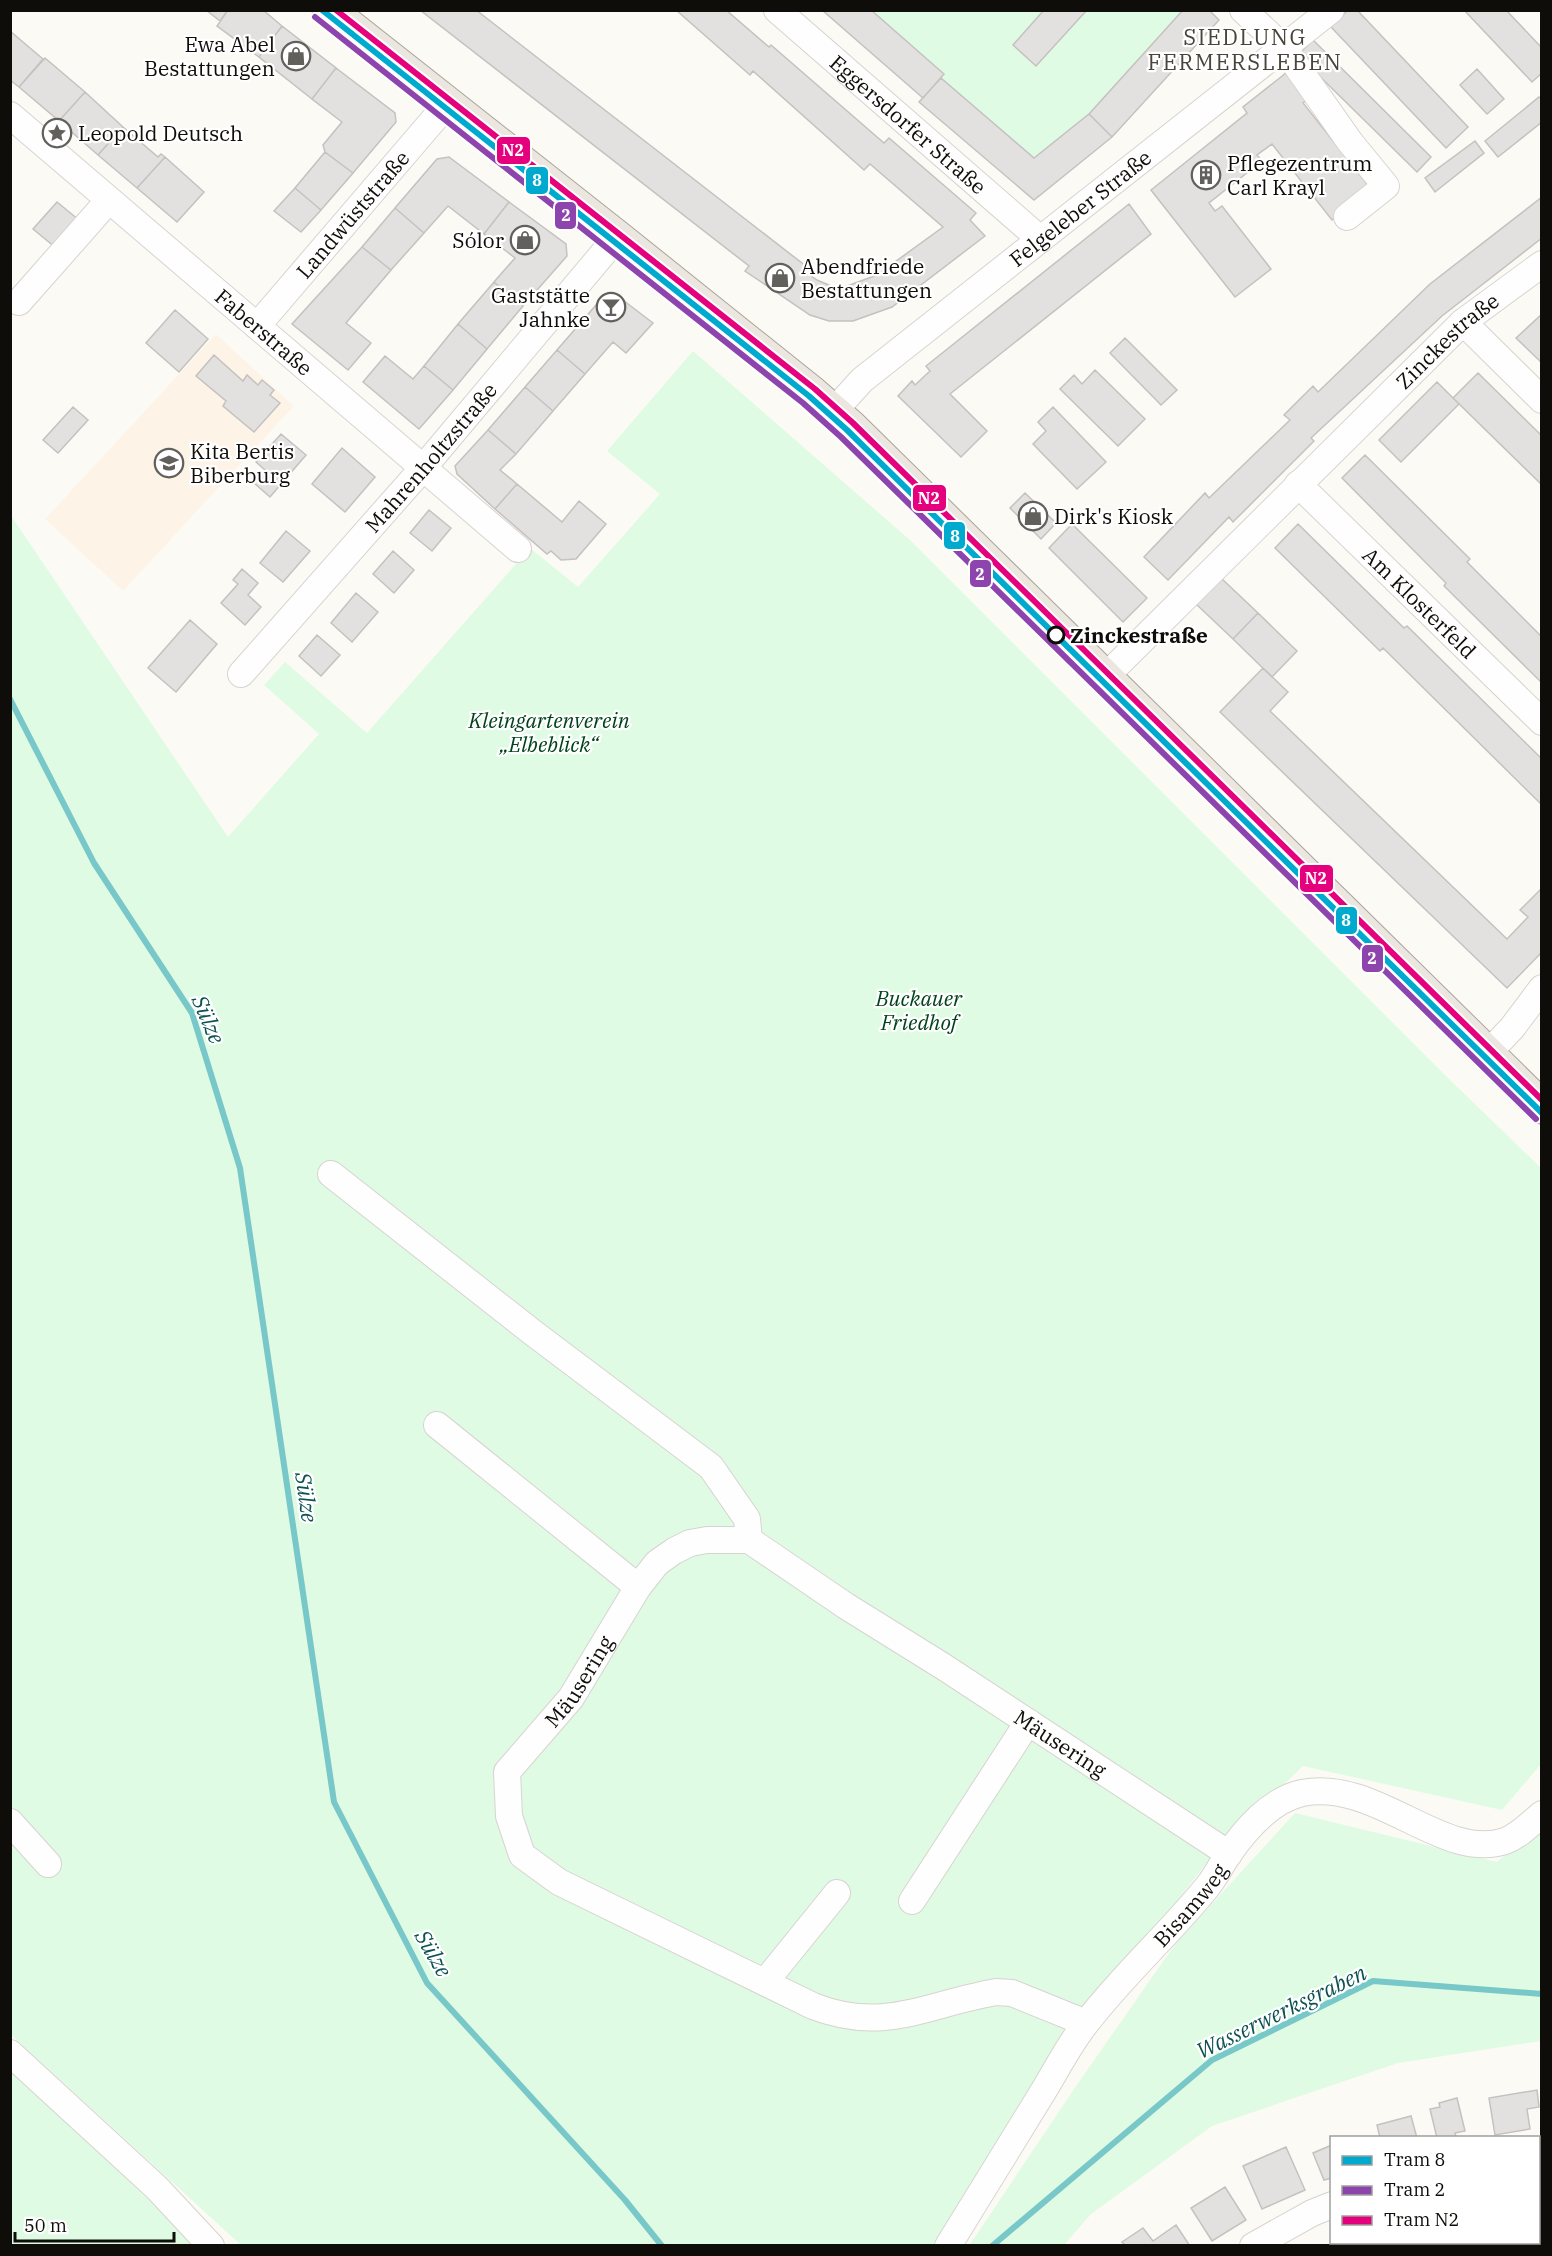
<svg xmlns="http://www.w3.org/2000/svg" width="1552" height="2256" font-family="'IBM Plex Serif',serif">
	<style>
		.education { fill: #fdf4e7 }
		.green { fill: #e0fbe3 }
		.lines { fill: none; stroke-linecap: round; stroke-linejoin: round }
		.stream { stroke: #78c7c9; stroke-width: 6 }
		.building { fill: #e3e1df; stroke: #c4c1c0; stroke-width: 1.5 }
		.minor-casing { stroke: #d6d4d0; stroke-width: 28 }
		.major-casing { stroke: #aca598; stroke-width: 35 }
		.minor { stroke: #fffefe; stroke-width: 26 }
		.major { stroke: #ebe6e0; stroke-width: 33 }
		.tram-1-casing { stroke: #fff; stroke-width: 10 }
		.tram-2-casing { stroke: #fff; stroke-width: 10 }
		.tram-3-casing { stroke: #fff; stroke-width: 10 }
		.tram-1 { stroke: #00a9ce; stroke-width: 6 }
		.tram-2 { stroke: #8e44ad; stroke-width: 6 }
		.tram-3 { stroke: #e5007d; stroke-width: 6 }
		.stop-dot { fill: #fff; stroke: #0f0d0a; stroke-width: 3 }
		.labels { text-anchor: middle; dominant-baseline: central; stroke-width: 4.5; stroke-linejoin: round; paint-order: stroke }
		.poi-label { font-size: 21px; fill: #0f0d0a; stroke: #fff; text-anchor: start }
		.street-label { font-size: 21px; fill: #0f0d0a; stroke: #fff }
		.stop-label { font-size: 21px; font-weight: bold; fill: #0f0d0a; stroke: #fff; text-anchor: start }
		.park-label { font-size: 21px; font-style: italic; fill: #00431b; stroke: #fff }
		.neighbourhood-label { font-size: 22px; letter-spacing: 1.5px; fill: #49443c; stroke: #fff }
		.water-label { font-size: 22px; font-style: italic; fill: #0e5153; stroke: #fff }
		.line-badge { stroke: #fff; stroke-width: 2 }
		.badge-label { font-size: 16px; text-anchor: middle; font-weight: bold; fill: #fff }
	</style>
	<rect width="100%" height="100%" fill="#fcfaf5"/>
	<path class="education" d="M216,334L294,406L123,591L45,519Z"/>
	<path class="green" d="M871,11H1044L1013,45L1036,66L1087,11H1183L1089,114L1034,158L941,78Z
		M693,351L910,540L1446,1076L1541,1168V1764L1502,1810L1303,1766L1220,1846L1051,2062L937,2245H241L11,2035L10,514L228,837L319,734L264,685L285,662L367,733L530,548L578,587L660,494L607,451Z
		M1295,1813L1497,1862L1541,1825V2041L1398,2063L1212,2126L1091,2214L1064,2245L969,2246L1074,2089L1176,1943Z
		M11,2068L196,2245H11Z"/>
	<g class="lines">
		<path class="stream" d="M10,699L94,863L192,1013L240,1168L334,1802L427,1983L625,2200L662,2246
			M992,2246L1212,2060L1373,1981L1542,1994"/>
	</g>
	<path class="building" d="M206,10H228L220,21Z
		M228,10H263L282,26L259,57L217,26Z
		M420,10H476L807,267L804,271L817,280L831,286H847L877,275L943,227L870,164L864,170L753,71L750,75L676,10H726L769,47L771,45L884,143L889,138L976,213L970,220L985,236L892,307L853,321H829L810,315L745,271L749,266Z
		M822,10H871L944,74L923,98Z
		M1044,10H1087L1036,66L1013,45Z
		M1183,10H1209L1219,20L1112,137L1089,114Z
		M1348,10H1357L1468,127L1446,148L1331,27Z
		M1464,10H1506L1542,48V73L1532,82Z
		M282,26L336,68L312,99L259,57Z
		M10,31L43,59L19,87L10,80Z
		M1313,40L1431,157L1417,172L1298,55Z
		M45,58L85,92L59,121L19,87Z
		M336,68L395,113L396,122L353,173L325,152L323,145L342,122L312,99Z
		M1477,69L1504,99L1487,114L1460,85Z
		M1286,73L1307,100L1303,103L1371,189L1332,220L1272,144L1257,155L1262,161L1209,203L1215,211L1222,206L1271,269L1235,297L1151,190L1247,113L1243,107Z
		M941,78L1034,158L1089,114L1112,137L1034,200L919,102Z
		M85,92L123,127L98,155L59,121Z
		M1539,97L1542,99V122L1498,157L1485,141Z
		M123,127L158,157L161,154L165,157L137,188L98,155Z
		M1475,141L1484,153L1435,192L1425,178Z
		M325,152L353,173L321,210L295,188Z
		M165,157L204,192L177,222L137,188Z
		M449,157L509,202L484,234L448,206L424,233L395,208L437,159Z
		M295,188L321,210L301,232L274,211Z
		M1542,197V238L1442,316L1311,438L1314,441L1233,522L1229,517L1168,580L1144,557L1205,493L1209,498L1290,420L1284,415L1313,386L1318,392L1430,284Z
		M57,202L79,220L56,248L33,229Z
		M509,202L566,244L567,256L523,306L494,282L515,258L484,234Z
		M1129,204L1151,234L950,394L987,431L961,457L898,396L912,381L915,385L930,371L926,366Z
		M395,208L424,233L391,270L362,247Z
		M362,247L391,270L346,323L371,343L348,370L292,324Z
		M494,282L523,306L487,349L458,324Z
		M615,294L653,323L626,353L613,342L585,374L557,350L603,297Z
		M175,310L208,339L179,372L146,343Z
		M1542,314V363L1516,338Z
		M458,324L487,349L453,390L424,366Z
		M1125,338L1177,390L1161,405L1110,353Z
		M557,350L585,374L553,411L525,387Z
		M214,355L243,381L247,375L258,385L262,380L274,390L270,395L280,403L254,432L223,406L226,401L196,376Z
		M385,356L413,379L424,366L453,390L419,429L363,382Z
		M1095,370L1145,419L1118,446L1060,389L1074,375L1082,384Z
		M1478,373L1542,436V485L1453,398Z
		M1437,382L1459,404L1401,462L1379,440Z
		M525,387L553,411L516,454L488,430Z
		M73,407L88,420L58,453L43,440Z
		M1053,407L1106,462L1077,489L1033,444L1046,431L1038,422Z
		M488,430L516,454L500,470L517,484L495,509L457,474L455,466Z
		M281,434L306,455L270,497L254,483L265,470L256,462Z
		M342,448L375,477L345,512L312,484Z
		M1365,455L1470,559L1467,562L1542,637V683L1444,586L1446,583L1342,478Z
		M517,484L562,522L579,501L606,524L576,559L561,560L551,551L547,554L495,509Z
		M1025,493L1056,523L1041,539L1010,508Z
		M429,510L451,528L432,551L410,533Z
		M1072,524L1147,598L1123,622L1049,548Z
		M1298,524L1404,628L1407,626L1542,759V805L1383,648L1380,651L1275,548Z
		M286,531L310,551L283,582L260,563Z
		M393,551L414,570L394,593L373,574Z
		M242,569L258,583L248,595L261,607L245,625L221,603L238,584L233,580Z
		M1221,578L1258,613L1233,639L1196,604Z
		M356,593L378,612L352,642L331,623Z
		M1258,613L1297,651L1272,677L1233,639Z
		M190,620L217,644L176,692L148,668Z
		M317,635L340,655L321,676L299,656Z
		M1263,668L1288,692L1270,711L1507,939L1528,917L1520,910L1542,888V952L1507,988L1220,712Z
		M1537,2090L1539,2107L1527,2109L1530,2129L1495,2135L1489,2098Z
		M1457,2098L1465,2131L1455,2133L1456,2137L1437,2138L1430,2109L1440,2107L1439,2103Z
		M1411,2116L1417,2138H1380L1377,2125Z
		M1332,2145V2178L1324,2180L1313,2153Z
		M1286,2147L1305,2190L1262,2209L1243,2166Z
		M1225,2187L1246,2220L1212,2241L1191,2208Z
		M1176,2225L1190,2246H1126L1122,2242L1143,2228L1153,2241Z"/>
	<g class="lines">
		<g class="minor-casing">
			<g id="minor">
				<path id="s1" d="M777,10L1040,239"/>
				<path d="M1243,10L1284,48L1350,142L1386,186L1347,217"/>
				<path id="s2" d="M10,115L518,549"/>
				<path d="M19,302L109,200"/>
				<path d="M1463,322L1542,400"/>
				<path id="s3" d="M257,326L448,103"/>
				<path id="s4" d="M833,412L862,380L1331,10"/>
				<path id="s5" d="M1298,484L1542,722"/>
				<path id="s6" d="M241,674L423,468L617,237"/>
				<path id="s7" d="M1105,677L1463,322L1542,264"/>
				<path d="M1487,1054L1512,1028L1542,988"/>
				<path d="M331,1174L532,1332L711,1467L747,1519L749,1540"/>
				<path d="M437,1425L638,1587"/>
				<path d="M10,1822L48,1864"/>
				<path d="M912,1901L1028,1722"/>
				<path d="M765,1982L837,1893"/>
				<path id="s8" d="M1086,2023L1012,1993L996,1992C927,2004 884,2034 813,2006L559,1882L522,1855L509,1816L507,1772L571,1698L638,1587L657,1563L674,1551L690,1543L707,1540H749L846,1606L944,1667L1229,1854"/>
				<path d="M10,2053L157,2188L211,2246"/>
				<path d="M1538,2153H1542"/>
				<path id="s9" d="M948,2246C979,2195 1010,2145 1041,2095C1056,2071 1069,2044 1087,2022C1124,1974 1170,1933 1208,1886C1215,1877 1221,1866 1227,1856C1245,1830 1270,1800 1302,1793C1376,1778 1443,1862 1505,1841C1519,1836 1531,1823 1542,1814"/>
				<path d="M1253,2246L1312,2213L1332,2205"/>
			</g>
		</g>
		<g class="major-casing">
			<path id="major" d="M329,10L617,237L812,393L851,427L1542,1107"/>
		</g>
		<use href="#minor" class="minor"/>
		<use href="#major" class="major"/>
		<g class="tram-1-casing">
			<path id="tram-1" d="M322,10L809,396L847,430L1542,1113"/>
		</g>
		<g class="tram-2-casing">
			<path id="tram-2" d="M315,17L803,403L841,437L1536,1119"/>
		</g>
		<g class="tram-3-casing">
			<path id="tram-3" d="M336,10L815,389L853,423L1542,1100"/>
		</g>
		<use href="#tram-1" class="tram-1"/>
		<use href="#tram-2" class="tram-2"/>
		<use href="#tram-3" class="tram-3"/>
	</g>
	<defs>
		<g id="shop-ring" transform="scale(1.5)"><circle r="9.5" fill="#fff" stroke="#62605c" stroke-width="1.5"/><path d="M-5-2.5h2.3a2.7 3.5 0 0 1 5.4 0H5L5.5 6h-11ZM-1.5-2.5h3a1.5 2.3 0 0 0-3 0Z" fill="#62605c"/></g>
		<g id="sight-ring" transform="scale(1.5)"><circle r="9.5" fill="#fff" stroke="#62605c" stroke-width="1.5"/><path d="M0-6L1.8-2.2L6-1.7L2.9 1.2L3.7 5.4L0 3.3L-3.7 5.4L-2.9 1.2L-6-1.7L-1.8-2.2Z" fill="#62605c"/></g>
		<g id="building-ring" transform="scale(1.5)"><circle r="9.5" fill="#fff" stroke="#62605c" stroke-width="1.5"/><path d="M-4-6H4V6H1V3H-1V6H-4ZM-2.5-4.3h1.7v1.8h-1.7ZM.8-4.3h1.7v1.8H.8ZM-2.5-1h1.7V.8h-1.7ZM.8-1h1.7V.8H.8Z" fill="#62605c"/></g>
		<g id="bar-ring" transform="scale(1.5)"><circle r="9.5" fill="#fff" stroke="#62605c" stroke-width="1.5"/><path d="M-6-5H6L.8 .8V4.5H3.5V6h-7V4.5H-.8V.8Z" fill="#62605c"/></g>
		<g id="school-ring" transform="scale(1.5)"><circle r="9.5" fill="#fff" stroke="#62605c" stroke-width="1.5"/><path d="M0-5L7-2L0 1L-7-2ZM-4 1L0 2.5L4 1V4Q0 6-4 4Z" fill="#62605c"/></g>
	</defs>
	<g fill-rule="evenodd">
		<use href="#shop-ring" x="296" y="56"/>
		<use href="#sight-ring" x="57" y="133"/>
		<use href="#building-ring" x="1206" y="175"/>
		<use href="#shop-ring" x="525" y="240"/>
		<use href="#shop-ring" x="780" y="278"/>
		<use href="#bar-ring" x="611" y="307"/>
		<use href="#school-ring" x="169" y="463"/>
		<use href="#shop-ring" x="1033" y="516"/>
	</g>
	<circle class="stop-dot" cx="1056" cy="635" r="8"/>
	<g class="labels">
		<g class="poi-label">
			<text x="275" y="44" text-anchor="end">Ewa Abel<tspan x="275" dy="24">Bestattungen</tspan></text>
			<text x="78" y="133">Leopold Deutsch</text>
			<text x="1227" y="163">Pflegezentrum<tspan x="1227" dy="24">Carl Krayl</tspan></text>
			<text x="504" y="240" text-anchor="end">Sólor</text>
			<text x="801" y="266">Abendfriede<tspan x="801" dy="24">Bestattungen</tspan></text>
			<text x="590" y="295" text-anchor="end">Gaststätte<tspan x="590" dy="24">Jahnke</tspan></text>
			<text x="190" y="451">Kita Bertis<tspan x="190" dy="24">Biberburg</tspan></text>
			<text x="1054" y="516">Dirk's Kiosk</text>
		</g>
		<g class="street-label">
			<text stroke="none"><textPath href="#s1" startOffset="174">Eggersdorfer Straße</textPath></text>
			<text stroke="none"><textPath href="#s4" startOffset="321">Felgeleber Straße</textPath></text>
			<text stroke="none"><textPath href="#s3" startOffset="147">Landwüststraße</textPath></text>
			<text stroke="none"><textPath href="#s2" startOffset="334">Faberstraße</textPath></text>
			<text stroke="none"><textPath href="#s7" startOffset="480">Zinckestraße</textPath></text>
			<text stroke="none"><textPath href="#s6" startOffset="288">Mahrenholtzstraße</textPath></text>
			<text stroke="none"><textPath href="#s5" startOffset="170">Am Klosterfeld</textPath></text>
			<text stroke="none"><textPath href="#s8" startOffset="813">Mäusering</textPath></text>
			<text stroke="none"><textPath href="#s8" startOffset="1425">Mäusering</textPath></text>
			<text stroke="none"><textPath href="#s9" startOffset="420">Bisamweg</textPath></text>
		</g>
		<g class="stop-label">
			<text x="1070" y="635">Zinckestraße</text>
		</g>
		<g class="park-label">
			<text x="549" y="720">Kleingartenverein<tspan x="549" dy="24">„Elbeblick“</tspan></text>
			<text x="919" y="998">Buckauer<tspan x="919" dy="24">Friedhof</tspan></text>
		</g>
		<g class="neighbourhood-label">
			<text x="1245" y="36">SIEDLUNG<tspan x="1245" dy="25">FERMERSLEBEN</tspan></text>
		</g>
		<g class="water-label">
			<text transform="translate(209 1019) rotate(67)">Sülze</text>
			<text transform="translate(307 1497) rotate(82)">Sülze</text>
			<text transform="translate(434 1953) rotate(60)">Sülze</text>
			<text transform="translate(1281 2011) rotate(-26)">Wasserwerksgraben</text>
		</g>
	</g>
	<g class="line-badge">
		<rect x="496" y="136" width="35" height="29" rx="6" fill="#e5007d"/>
		<rect x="525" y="166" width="24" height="29" rx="6" fill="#00a9ce"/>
		<rect x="554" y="201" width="23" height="29" rx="6" fill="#8e44ad"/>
		<rect x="912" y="484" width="35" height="28" rx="6" fill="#e5007d"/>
		<rect x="943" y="521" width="23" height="29" rx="6" fill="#00a9ce"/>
		<rect x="969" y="559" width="23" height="29" rx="6" fill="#8e44ad"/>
		<rect x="1299" y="864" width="35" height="29" rx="6" fill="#e5007d"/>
		<rect x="1335" y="906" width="23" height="29" rx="6" fill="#00a9ce"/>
		<rect x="1361" y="944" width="23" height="29" rx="6" fill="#8e44ad"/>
	</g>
	<g class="badge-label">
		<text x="513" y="156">N2</text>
		<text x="537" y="186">8</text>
		<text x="566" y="221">2</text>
		<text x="929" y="504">N2</text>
		<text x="955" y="542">8</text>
		<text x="980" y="580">2</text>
		<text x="1316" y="884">N2</text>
		<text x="1346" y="926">8</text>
		<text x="1372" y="964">2</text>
	</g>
	<rect width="1552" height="2256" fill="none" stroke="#0f0d0a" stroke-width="24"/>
	<rect x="1330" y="2136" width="210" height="108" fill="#ffffff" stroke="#9f9e9d" stroke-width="1.5"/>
	<rect x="1342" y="2156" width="30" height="9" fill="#00a9ce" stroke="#9f9e9d" stroke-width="1.5"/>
	<text x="1384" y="2166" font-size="18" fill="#0f0d0a">Tram 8</text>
	<rect x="1342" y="2186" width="30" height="9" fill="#8e44ad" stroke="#9f9e9d" stroke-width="1.5"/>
	<text x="1384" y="2196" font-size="18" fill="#0f0d0a">Tram 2</text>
	<rect x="1342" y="2216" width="30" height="9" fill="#e5007d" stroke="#9f9e9d" stroke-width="1.5"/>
	<text x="1384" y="2226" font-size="18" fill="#0f0d0a">Tram N2</text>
	<path d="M15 2232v9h159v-9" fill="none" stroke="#0f0d0a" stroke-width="3"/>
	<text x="24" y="2232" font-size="18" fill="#0f0d0a" stroke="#ffffff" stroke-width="4.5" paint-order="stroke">50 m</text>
</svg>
